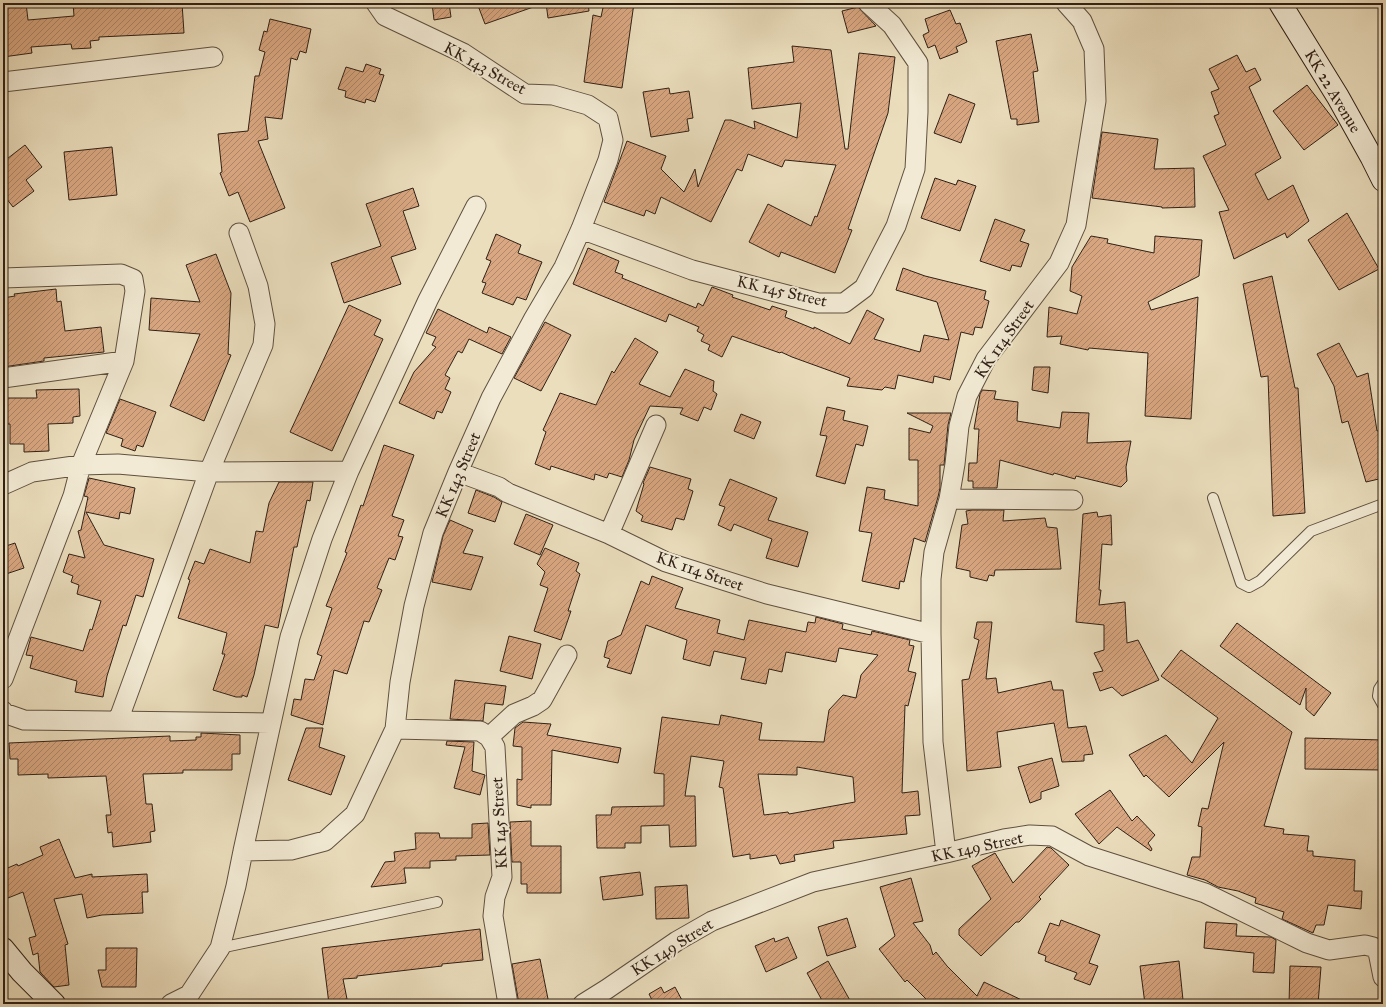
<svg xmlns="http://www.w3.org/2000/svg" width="1386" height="1007" font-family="'IM FELL Great Primer',serif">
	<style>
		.building { fill: url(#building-hatch); stroke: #302016; fill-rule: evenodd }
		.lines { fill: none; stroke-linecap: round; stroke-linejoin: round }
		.lane-casing { stroke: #5f5040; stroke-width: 12 }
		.street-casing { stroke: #5f5040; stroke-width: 21 }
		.secondary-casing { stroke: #302016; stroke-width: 24 }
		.lane { stroke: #f2ead4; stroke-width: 10 }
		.street { stroke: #f2ead4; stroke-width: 19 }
		.secondary { stroke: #f2ead4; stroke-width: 22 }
		.labels { text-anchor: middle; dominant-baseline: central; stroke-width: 4; stroke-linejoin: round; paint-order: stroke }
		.street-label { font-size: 16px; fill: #302016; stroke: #f2ead4 }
	</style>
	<defs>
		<pattern id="building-hatch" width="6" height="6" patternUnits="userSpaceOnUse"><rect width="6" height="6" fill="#d9a781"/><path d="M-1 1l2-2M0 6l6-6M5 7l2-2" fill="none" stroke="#b08869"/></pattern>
	</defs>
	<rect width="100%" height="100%" fill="#ebdebd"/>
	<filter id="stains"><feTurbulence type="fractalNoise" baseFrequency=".005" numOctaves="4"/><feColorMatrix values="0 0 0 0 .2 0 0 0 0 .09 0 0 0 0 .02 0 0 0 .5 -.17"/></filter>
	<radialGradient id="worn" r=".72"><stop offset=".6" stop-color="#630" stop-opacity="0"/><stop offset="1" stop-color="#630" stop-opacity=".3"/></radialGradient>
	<path class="building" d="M3,3H26L28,20L74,16L73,3H182L184,33L99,37V40L90,41L91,48L72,49L71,44L31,47L32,53L3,57Z
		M432,3H449L451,17L434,20Z
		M477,3H539V5L485,24Z
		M546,3H588L589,11L548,18Z
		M604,3H634L622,88L584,82L593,15L601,17Z
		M858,7L876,26L848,33L842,11Z
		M950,10L956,24L960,23L967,42L956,47L958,52L940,59L935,45L928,48L923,35L929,32L925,19Z
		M270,19L311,29L306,53L300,51L297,60L291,58L282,119L265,117L268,139L258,141L285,208L250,222L238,192L229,196L220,173L222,172L218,134L248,131L255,76H259L265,52L259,50L264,31L267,32Z
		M1031,34L1038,71L1033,72L1039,122L1017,125V119H1011L996,41Z
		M792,46L831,50L845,149H848L859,53L895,57L888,113L848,229L852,230L835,273L781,252L779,257L749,242L768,204L811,226L815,216L817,217L836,165L785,160L782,167L748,154L742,171L737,169L711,222L661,197L655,214L646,210L644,216L604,202L627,141L666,156L661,169L684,192L695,169L698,187L725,120H731L755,129L754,121L797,138L801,103L752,109L748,68L794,62Z
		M1237,55L1246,72L1255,68L1261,80L1249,87L1281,158L1255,174L1268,200L1293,185L1309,221L1287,238L1285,233L1234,259L1219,212L1229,210L1203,156L1226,145L1214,116L1219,114L1211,92L1219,89L1209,69Z
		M366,64L381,69L379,74L384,75L375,102L366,99L365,103L345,97L346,91L338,89L346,67L363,72Z
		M1307,85L1338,125L1304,150L1273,111Z
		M669,88L670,94L689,91L693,118L687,119L689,131L651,137L643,92Z
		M949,94L975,104L961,143L934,133Z
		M1102,132L1158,139L1154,169L1194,168L1195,207L1162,208V207L1092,198Z
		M25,145L42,167L26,180L34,191L13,207L3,194V162Z
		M112,147L117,195L69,200L64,152Z
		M935,178L956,185L958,180L976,186L960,231L921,218Z
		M413,188L419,206L403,211L416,249L391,257L401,284L344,303L331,263L381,246L366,204Z
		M1347,213L1379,269L1339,290L1308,240Z
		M995,219L1025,230L1020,241L1029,244L1021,267L1012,265L1010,271L980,261Z
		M496,234L521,245L518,253L542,262L526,300L517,297L513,305L482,293L486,283L482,282L491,261L486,259Z
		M1091,236L1108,239L1107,243L1154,253L1155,236L1202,240L1199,276L1148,302L1151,310L1198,297L1191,419L1145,416L1148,353L1089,348L1088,350L1060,344L1062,336L1047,337L1049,307L1077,314L1082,296L1070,291L1072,267Z
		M588,248L619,261L615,272L623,275L622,278L696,308L698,303L703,306L712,287L733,295L732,297L770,310L772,306L787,311L785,317L814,329V327L850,344L867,310L884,319L874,339L920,352L924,335L949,340L937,302L896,290L903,268L925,276L986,291L984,299L989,301L982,328L975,327L973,335L961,332L950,380L934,376L933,383L898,375L895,389L885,387L882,390L847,386L850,378L792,357L781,352L780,353L732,336L722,357L708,350L710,345L701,341L704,335L697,331L699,327L669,314L666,322L573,284Z
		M216,254L231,293L228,354L231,355L204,421L170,406L200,334L149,330L151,298L200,302L186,265Z
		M1272,276L1295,388H1298L1305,513L1273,516L1268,376L1261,377L1243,284Z
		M56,289L57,302L61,301L65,331L101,327L104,352L44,358V361L3,367V298L15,296L14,294Z
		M349,305L381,320L374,335L383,339L332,451L290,432Z
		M438,309L487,333L489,327L511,337L502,354L469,339L462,353L458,351L445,375L450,378L445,389L451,392L442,413L437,411L434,419L399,403L414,372L436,347L432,345L436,337L426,333Z
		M545,322L571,335L541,391L514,378Z
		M635,338L658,352L639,384L670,397L685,369L714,381L713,391L717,394L711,410L704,407L698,421L680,414L683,408L650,406L634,440L629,460L622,477L609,473L607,478L595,474L594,480L551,466L550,470L535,464L546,432L543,430L560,393L596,405L612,371L614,373Z
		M1339,343L1357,377L1368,373L1377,431L1383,429V478L1366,482L1348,421L1342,423L1334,386L1317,354Z
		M1034,367H1050L1048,393L1032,390Z
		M79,389L80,416L73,417V423L48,424L49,451L24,452V444H10V424H3V398H37L36,390Z
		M982,390L996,391L994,399L1018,402L1017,421L1060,428L1062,412L1089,413L1087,443L1131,441L1126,467L1127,481L1121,487L1076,476L1075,479L1054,473L1053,475L1000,460L997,488H973V481H968L969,463H977L979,429H974L980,394Z
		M120,399L156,412L143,447L137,445L135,451L121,446L123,439L106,433Z
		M827,407L845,411L843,420L868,426L863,446L856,444L845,484L816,476L827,436L820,435Z
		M907,413H951L948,425L944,465H940V488L938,497L925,542L914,538L904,582L900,581L899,589L862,581L872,533L859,531L867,487L885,490L884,499L918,506V460H909V428L930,433L933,426Z
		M741,414L761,422L754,439L734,431Z
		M384,445L414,455L392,516L404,520L398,536L403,537L395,560L389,558L377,588L382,590L369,622L364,621L347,674L334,670L323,725L291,715L294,699L301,700L305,679L314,680L322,656L317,654L332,608L326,606L347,553L345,552L361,505L363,506Z
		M650,467L691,479L688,489L693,491L684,520L676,518L672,530L641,521L643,516L636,511L644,484L643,483Z
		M89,478L135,488L130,514L120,512L119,519L86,512L104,545L154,559L143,597L136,595L126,626L123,625L107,676L103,697L75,692L77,681L30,668L33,656L26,655L31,637L83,651L90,629L92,630L101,601L77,594L79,585L71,582L73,576L63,572L69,554L85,558L78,531L81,530L88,497L84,496Z
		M730,479L777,498L768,520L808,532L798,567L766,558L772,539L734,524L731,531L718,525L725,507L719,505Z
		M279,482H313L310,501L307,500L297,547H294L278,628L265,625L254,675L247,697L242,695V697H236L213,690L225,654H222L227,633L178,618L190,580L188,579L195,561L204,564L210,549L250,563L256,531L263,532L269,503Z
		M476,490L494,497L502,502L495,522L468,513Z
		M972,510H1004L1003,521L1045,518L1047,527L1057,528L1061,569L995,570L994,576L989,575L987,581L970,577V571L956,568L962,525L968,524L966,511Z
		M1097,512L1098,517L1111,515L1112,545L1102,544L1099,590H1101L1099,605L1125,602L1127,643L1138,640L1159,680L1122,696L1112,687L1100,691L1093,673L1103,671L1094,653L1104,650V625L1076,622L1083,514Z
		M526,514L553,525L540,555L514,544Z
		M450,520L473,530L463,553L483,557L471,590L432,582L443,536Z
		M15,543L24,568L3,575V547Z
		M545,548L579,563L576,571L580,574L568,611H571L561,640L534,631L548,588L540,585L545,572L537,564Z
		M652,576L683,588L675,608L720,620L717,633L744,640L749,620L806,632L808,622L815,623L816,617L843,624L842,629L871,635L872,631L910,640L909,645L914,646L908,671L916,673L908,706L905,705L902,793L918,791L920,815L905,816L907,834L833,841L834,848L794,855L795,861L780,864L776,855L750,859V854L733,857L723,788L719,787L724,761L691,756L685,796H695L696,846L670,847L669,825L641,826V843H625V848H597L596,815H611L612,807L664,806V774L654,773L662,717L719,725L721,715L762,723L759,740L824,742L829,710L843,695L856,698L861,675L878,655L839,648L836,662L786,652L782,672L769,669L766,684L741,679L746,658L714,651L710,666L683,659L687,640L646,625L631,674L607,667L610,659L604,657L608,641L621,635L641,581L649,585ZM797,767L853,777L855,802L789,814L788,812L764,815L758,774L797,775Z
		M977,622H992L986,679L996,678L998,693L1051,681L1053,690H1063L1068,728L1086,726L1093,754L1084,755V761L1062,762L1054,723L997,732L1001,767L967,771L962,680L969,679L979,640L974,638Z
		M1237,623L1331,693L1314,716L1306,709V688L1300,705L1220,646Z
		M509,636L541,644L532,679L500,671Z
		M1181,650L1292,732L1264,826L1284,829L1283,834L1309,836L1307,851H1313V856L1355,860L1354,891H1362L1361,909L1328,905L1324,925H1316L1313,933L1282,919L1284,912L1255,903L1256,898L1238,891L1218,887L1205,880L1187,875L1192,857H1200L1202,827L1198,826L1202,808L1208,809L1224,742L1169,797L1146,775L1144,777L1129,755L1166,735L1192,763L1218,718L1161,676Z
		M455,680L506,686L503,705L485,703L483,721L450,719Z
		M523,722L551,724L547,735L621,748L618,763L552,750L551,805H531V808L517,805V779L522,780V747L513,746L515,728Z
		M306,728H323L319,747L345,756L331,795L288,780Z
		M201,733L240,735V754H232V770H183V773L143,774L146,804H152L155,831L150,832L151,842L113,847L112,832L108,833L106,815H111L106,776L48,778V774L18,775V759H10L9,743L170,736V741L196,740V737H201Z
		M1305,738L1383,740V770L1305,769Z
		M447,741L474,742L472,771L485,775L480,795L454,788L465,747L446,745Z
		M1052,758L1059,786L1041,792V799L1030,803L1018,767Z
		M1110,790L1132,821L1137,816L1155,835L1148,843L1152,849L1151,851L1117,827L1099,844L1075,814Z
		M531,821V846H561V893H527V884H521V862H512L510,822Z
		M488,823L490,855L456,856V860L430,861V868H404L406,883L371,887L385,862L395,861L394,852L416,849L415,833H439L440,838H472V824Z
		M59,839L75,878L92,874V877L147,874L148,892H142L143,913L102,915L87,918L82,894L54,899L68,944L65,945L69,985L54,987L40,972L38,953L33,955L29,938L36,936L23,892L3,900V870L17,864L18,866L43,855L40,847Z
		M1047,847L1051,848L1069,865L1039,897L1041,899L1019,922H1016L981,956L959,935V929L991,899L972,866L995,853L1013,883Z
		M640,872L643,895L603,900L600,877Z
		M911,878L923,921L913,923L930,945L933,955L936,952L947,966L977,996L984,982L1030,1004H931L907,980L905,982L879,949L895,936L880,887Z
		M687,885L689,918L656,919L655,887Z
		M847,918L856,947L827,956L818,927Z
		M1061,920L1100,935L1089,963L1098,966L1090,985L1074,979L1077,973L1045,961L1046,956L1038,953L1050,923L1059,926Z
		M1206,922L1237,924L1236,936L1271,937L1276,940L1274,973L1253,972L1254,953L1204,948Z
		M480,929L483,960L442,964V966L357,976V978L343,979L348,1004H329L322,948Z
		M788,937L797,958L766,972L755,946L774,938L775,942Z
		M106,948H137L136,987H102L98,970H106Z
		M540,959L549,1004H519L512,964Z
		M828,961L852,1004H824L807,973Z
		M1179,961L1183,1000L1145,1004L1140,966Z
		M1290,966L1321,967L1318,1004H1289Z
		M661,987L664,993L675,987L684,1004H644L652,1000L649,994Z"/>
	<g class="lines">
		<g class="lane-casing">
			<path id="lane" d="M1213,498L1241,583L1249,587L1260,581L1311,531L1383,504
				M1383,683L1379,689L1378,696L1383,705
				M220,948L437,902"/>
		</g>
		<g class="street-casing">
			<path id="street" d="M3,82L213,57
				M581,229L692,270L818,303H844L864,288L896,226L915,169L918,112V63L892,25L868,3
				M3,278L121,274L133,279L135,291L124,361L81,465L73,496L3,679
				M3,378L124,361
				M458,472L499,487L508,493L609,534L666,562L767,594L931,634
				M3,485L32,472L81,465L118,464L209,472L349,471
				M949,499L1073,500
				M609,534L656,425
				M3,711L4,713L24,720L271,723
				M118,721L209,472L263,345L265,324L258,286L239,233
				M395,729L480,731L489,737L495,747L502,877L495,897L493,916L508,1004
				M489,737L514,714L533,706L542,700L567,655
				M243,851L290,637L322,539L349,471L428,300L476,206
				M946,853L933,742L931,634V579L934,552L949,499L955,464L959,426L967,396L986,359L1059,263L1076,225L1096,101L1094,49L1082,21L1066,3
				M171,1004L189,995L220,948L236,886L243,851L291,850L325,841L355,814L395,729L400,682L414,606L433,533L458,472L491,398L534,318L564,267L581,229L608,160L613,140L608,118L588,105L553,95L525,94L463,53L385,16L376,3
				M583,1004L607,989L677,941L712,921L813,882L946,853L1004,839L1030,835L1052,836L1089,856L1205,893L1307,943L1329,950L1365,945L1373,947L1378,952L1383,977"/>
		</g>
		<g class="secondary-casing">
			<path id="secondary" d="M1280,3L1338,97L1372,158L1383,180
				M3,949L22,972L54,1004"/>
		</g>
		<use href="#lane" class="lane"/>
		<use href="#street" class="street"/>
		<use href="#secondary" class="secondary"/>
	</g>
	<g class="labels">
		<g class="street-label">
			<text transform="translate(485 68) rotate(29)">KK 143 Street</text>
			<text transform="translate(1333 91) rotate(59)">KK 22 Avenue</text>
			<text transform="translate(782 291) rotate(13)">KK 145 Street</text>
			<text transform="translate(1004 339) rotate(-55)">KK 114 Street</text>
			<text transform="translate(458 475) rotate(-67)">KK 143 Street</text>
			<text transform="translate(700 571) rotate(19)">KK 114 Street</text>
			<text transform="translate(499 823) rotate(-93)">KK 145 Street</text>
			<text transform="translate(977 847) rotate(-12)">KK 149 Street</text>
			<text transform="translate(672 947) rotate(-32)">KK 149 Street</text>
		</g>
	</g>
	<rect width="1386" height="1007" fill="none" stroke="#ebdebd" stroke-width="16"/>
	<rect x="4" y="4" width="1378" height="999" fill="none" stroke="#302016" stroke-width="2"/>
	<rect x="8" y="8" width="1370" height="991" fill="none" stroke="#302016"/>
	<rect width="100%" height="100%" filter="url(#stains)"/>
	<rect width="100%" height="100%" fill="url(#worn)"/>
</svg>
